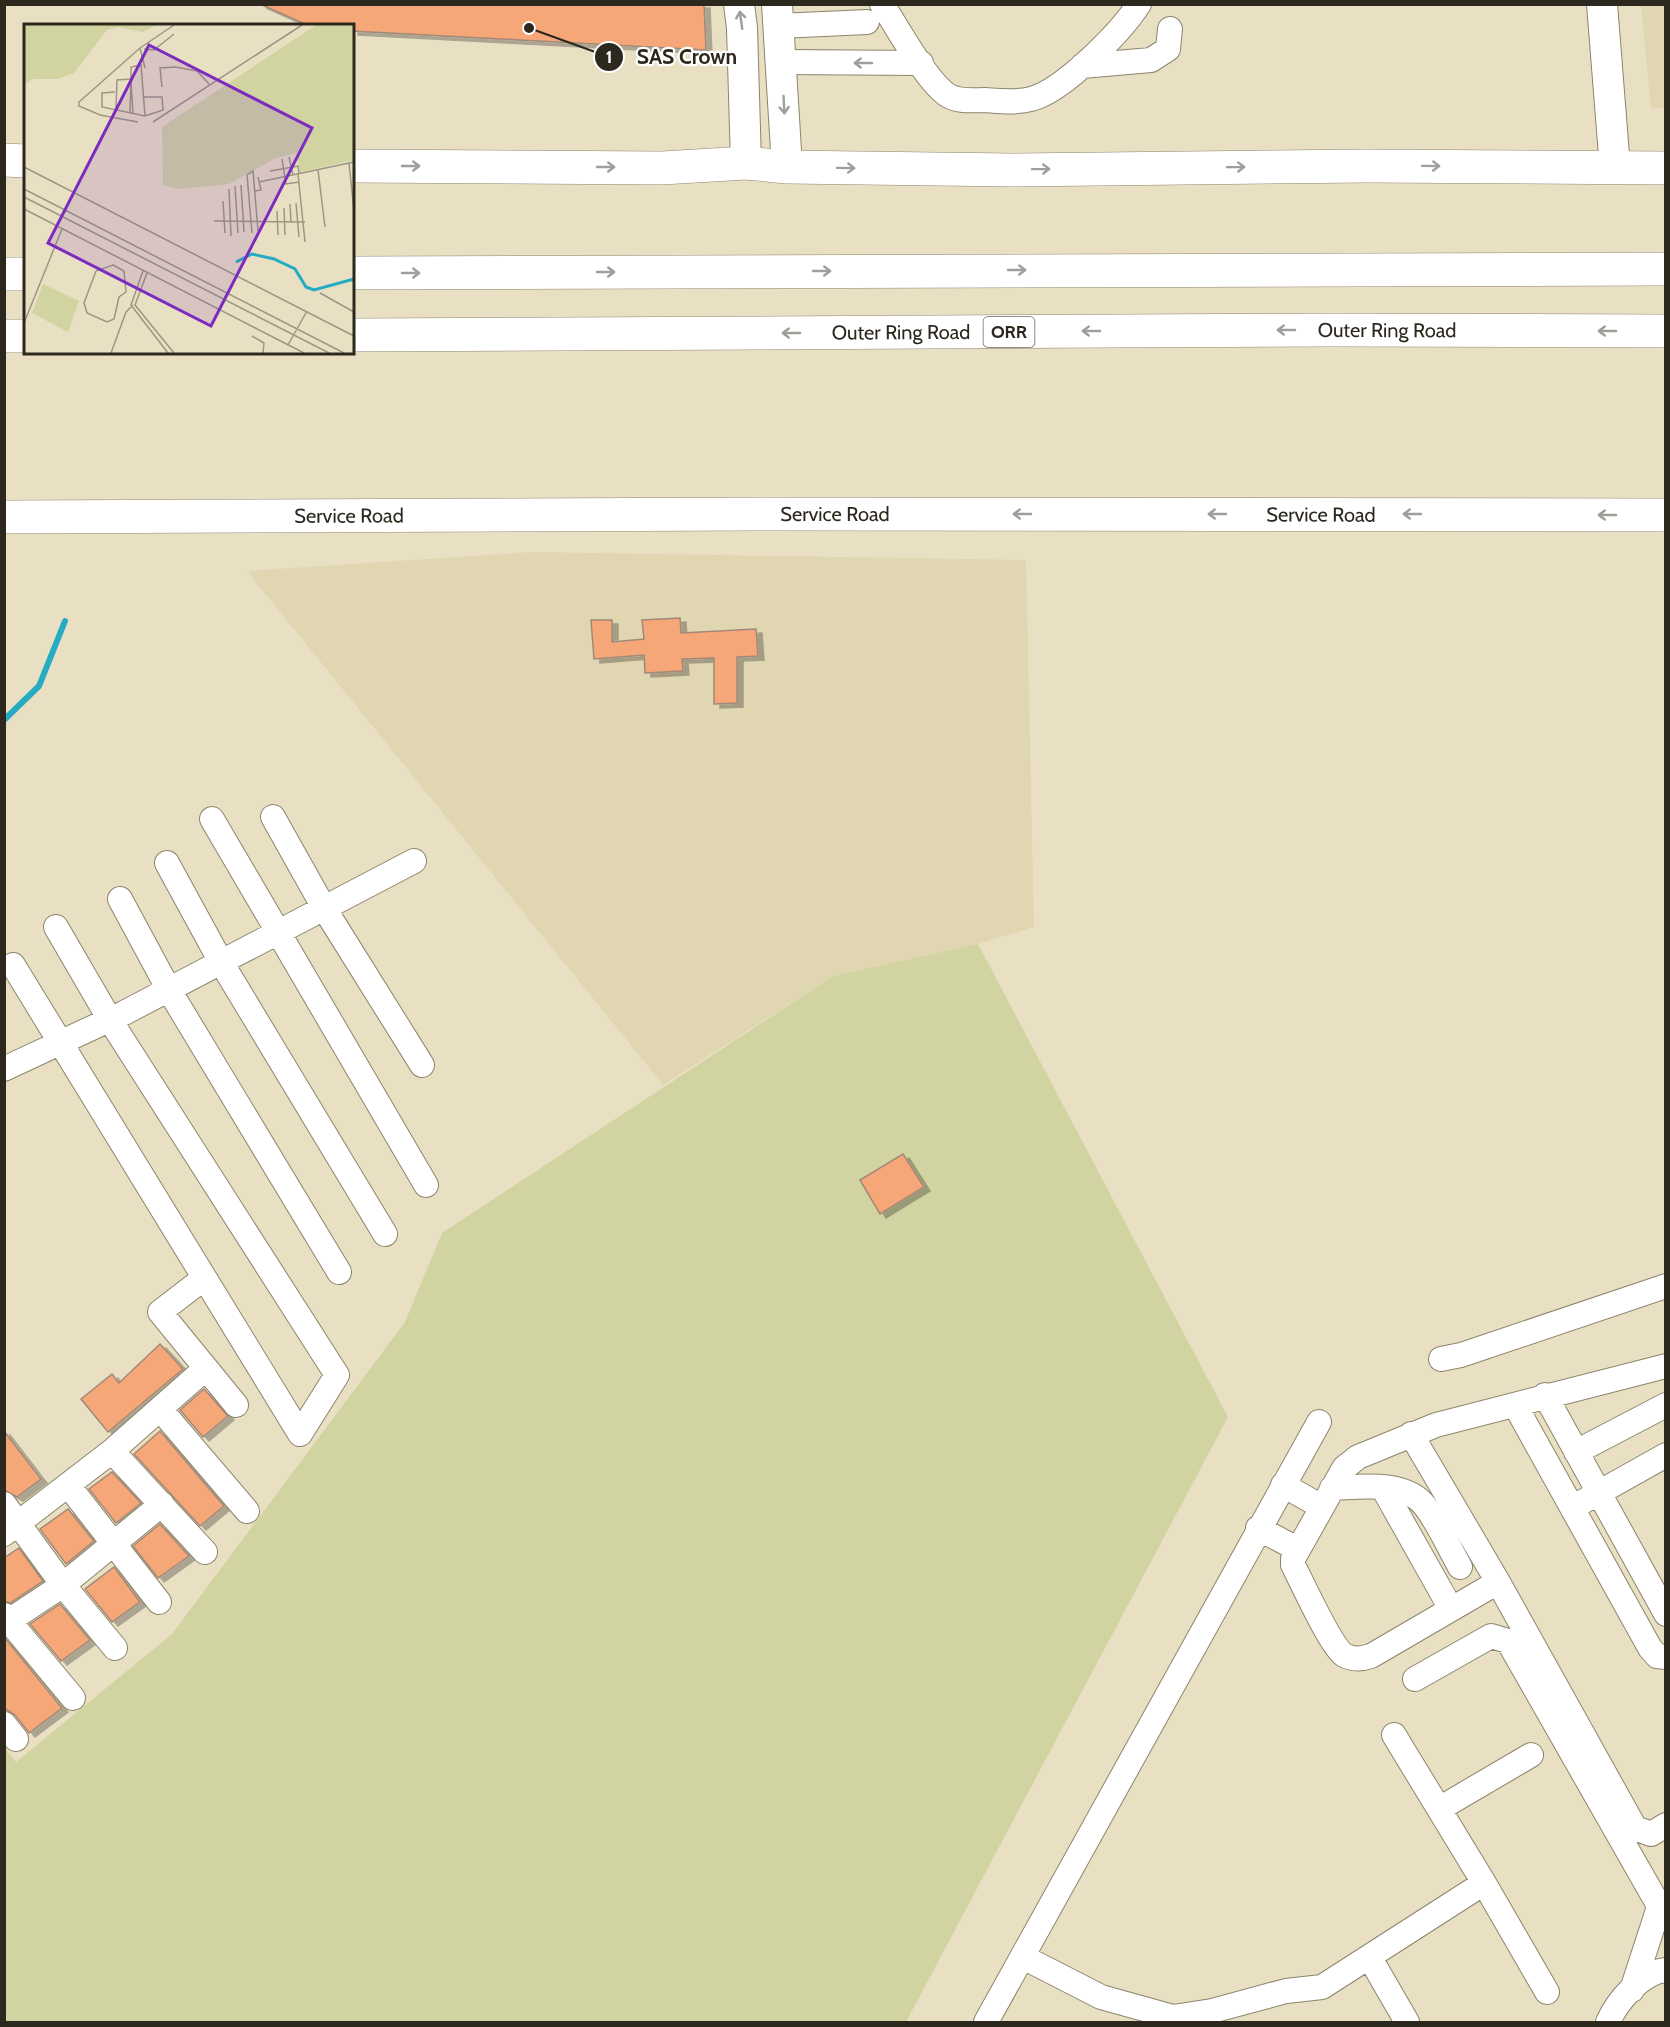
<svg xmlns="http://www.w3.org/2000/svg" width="1670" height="2027" font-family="Cabin,sans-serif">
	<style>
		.built { fill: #e1d6b2 }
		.green { fill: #d1d4a1 }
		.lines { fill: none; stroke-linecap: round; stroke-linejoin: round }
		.stream { stroke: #25acc3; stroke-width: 6 }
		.building { fill: #f6a777; stroke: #a28879; stroke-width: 1.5; filter: url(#shadow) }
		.minor-casing { stroke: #8c846a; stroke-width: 26 }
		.tertiary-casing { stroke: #8c846a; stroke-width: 32 }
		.secondary-casing { stroke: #8c846a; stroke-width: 34 }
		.motorway-casing { stroke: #8c846a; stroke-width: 34 }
		.minor { stroke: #fff; stroke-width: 24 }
		.tertiary { stroke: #fff; stroke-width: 30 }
		.secondary { stroke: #fff; stroke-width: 33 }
		.motorway { stroke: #fff; stroke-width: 33 }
		.oneway { stroke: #a09e9a }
		.labels { text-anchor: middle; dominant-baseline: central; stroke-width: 4.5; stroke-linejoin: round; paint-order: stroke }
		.shield { fill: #fff; stroke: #6b6862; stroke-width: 1.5 }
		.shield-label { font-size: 18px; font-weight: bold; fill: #2c281e }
		.street-label { font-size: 20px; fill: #2c281e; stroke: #fff }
		.inset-river { fill: none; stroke: #25acc3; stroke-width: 3 }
		.inset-road { fill: none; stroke: #9d9682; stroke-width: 1.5 }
		.view { fill: #7b2cbf; fill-opacity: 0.15; stroke: #7b2cbf; stroke-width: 3 }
		.inset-edge { fill: none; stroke: #2c281e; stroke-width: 3 }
		.leader { fill: none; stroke: #2c281e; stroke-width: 2 }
		.callout-dot { fill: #2c281e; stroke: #fff; stroke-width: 2 }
		.mark-label { font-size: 18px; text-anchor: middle; font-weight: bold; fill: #fff }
		.callout-label { font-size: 21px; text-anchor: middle; font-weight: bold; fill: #2c281e; stroke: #fff; stroke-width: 4.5; stroke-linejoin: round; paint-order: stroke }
	</style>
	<defs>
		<filter id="shadow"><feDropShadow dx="6" dy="4" stdDeviation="0" flood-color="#0004"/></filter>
	</defs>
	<rect width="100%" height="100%" fill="#e9e0c4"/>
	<path class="built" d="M1641,5H1665V108L1651,109Z
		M532,552L1026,560L1034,927L978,944L833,976L663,1085L247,571Z"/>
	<path class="green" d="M978,944L1228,1417L906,2022H5L4,1747L16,1762L172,1634L405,1322L442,1233L833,976Z"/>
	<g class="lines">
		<path class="stream" d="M4,720L39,686L65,621"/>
	</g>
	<path class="building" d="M260,4H704L706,50L352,31V26H309Z
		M680,618L681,633L756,629L758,656L737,657V703L714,704V658L682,659L683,671L645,673L644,655L594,659L591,620H612V642L644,639L642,620Z
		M903,1154L924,1187L880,1214L860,1180Z
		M160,1344L183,1369L108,1432L81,1399L112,1374L119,1383Z
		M204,1389L228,1416L203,1437L180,1410Z
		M4,1431L41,1479L17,1497L4,1490Z
		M160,1431L224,1506L200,1526L134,1454Z
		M112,1472L141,1503L116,1523L89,1489Z
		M68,1509L94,1541L66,1564L40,1529Z
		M160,1524L189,1556L158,1578L133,1546Z
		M19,1548L43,1581L10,1603L4,1601V1558Z
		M114,1567L140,1602L112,1622L85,1589Z
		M60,1604L90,1640L61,1661L30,1624Z
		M5,1638L62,1708L29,1733L15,1715L4,1708Z"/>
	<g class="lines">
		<g class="minor-casing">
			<path id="minor" d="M882,4C897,27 928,84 949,96C960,102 974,100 985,100C1000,101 1016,103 1031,99C1063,91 1121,32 1139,4
				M779,26L867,22
				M782,62L921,63
				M1082,66L1151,60L1168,49L1170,29
				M273,817L324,908L422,1065
				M212,819L426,1185
				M167,863L221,962L385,1234
				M120,899L169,990L339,1272
				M13,965L300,1434L337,1375L110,1020L56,927
				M4,1069L124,1013L414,861
				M203,1279L160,1312L236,1405
				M1441,1359L1461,1355L1666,1286
				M1545,1395L1666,1614
				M1515,1405L1650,1648L1657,1656L1666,1657
				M160,1409L247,1511
				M1411,1434L1498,1582L1635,1828L1651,1834L1666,1825
				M112,1451L205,1552
				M1576,1452L1666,1405
				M68,1485L159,1602
				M1283,1485L1322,1507
				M1332,1488C1360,1487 1405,1480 1425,1506C1439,1524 1449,1548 1460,1567
				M1383,1488L1451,1609
				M1584,1501L1666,1455
				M4,1504L63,1585L115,1648
				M1258,1528L1297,1549
				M4,1534L112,1451L205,1369
				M1498,1582L1371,1656C1362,1659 1353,1660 1344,1655C1330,1645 1303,1584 1293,1565V1559L1344,1468L1358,1457L1436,1425L1666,1366
				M4,1615L73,1698
				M4,1624L63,1585L162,1504
				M1415,1679L1491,1636L1508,1641L1666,1918
				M4,1724L16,1739
				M1439,1809L1531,1755
				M1484,1883L1547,1992
				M1023,1957L1101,1997L1173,2017L1212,2011L1286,1991L1322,1987L1484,1883L1394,1735
				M1370,1958L1407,2022
				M1632,1990L1659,1907
				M986,2022L1319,1422
				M1608,2022C1617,2002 1641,1972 1666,1970"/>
		</g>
		<g class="tertiary-casing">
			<path id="tertiary" d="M739,4L742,28L746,163
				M777,4L787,167
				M1602,4L1615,168"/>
		</g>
		<g class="secondary-casing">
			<g id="secondary">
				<path d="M4,160L26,161"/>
				<path d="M352,166L662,168L746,163L787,167L1011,170L1366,166L1666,168"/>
				<path id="s1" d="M4,517L759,514L1666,515"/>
			</g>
		</g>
		<g class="motorway-casing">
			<g id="motorway">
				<path d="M352,273L1666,269"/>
				<path d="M4,274H26"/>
				<path id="s2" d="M352,335L1332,330L1666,331"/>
				<path d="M4,336H26"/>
			</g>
		</g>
		<use href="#minor" class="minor"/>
		<use href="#tertiary" class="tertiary"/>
		<use href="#secondary" class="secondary"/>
		<use href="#motorway" class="motorway"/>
	</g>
	<defs><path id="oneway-shaft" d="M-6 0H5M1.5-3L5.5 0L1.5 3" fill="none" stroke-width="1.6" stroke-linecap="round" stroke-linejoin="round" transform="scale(1.5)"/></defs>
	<g class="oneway">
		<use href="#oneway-shaft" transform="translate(741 20) rotate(-98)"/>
		<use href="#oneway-shaft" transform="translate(863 63) rotate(-180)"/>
		<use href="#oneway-shaft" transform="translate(784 105) rotate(87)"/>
		<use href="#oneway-shaft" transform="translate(411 166)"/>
		<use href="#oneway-shaft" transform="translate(1431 166) rotate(1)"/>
		<use href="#oneway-shaft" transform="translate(606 167)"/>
		<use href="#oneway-shaft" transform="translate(1236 167) rotate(-1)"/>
		<use href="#oneway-shaft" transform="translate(846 168) rotate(1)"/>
		<use href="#oneway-shaft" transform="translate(1041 169) rotate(-1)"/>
		<use href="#oneway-shaft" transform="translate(1017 270)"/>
		<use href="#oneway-shaft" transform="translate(822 271)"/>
		<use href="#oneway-shaft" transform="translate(606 272)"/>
		<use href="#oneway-shaft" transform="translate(411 273)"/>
		<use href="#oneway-shaft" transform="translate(1286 330) rotate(180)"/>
		<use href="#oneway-shaft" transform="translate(1091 331) rotate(180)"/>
		<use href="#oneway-shaft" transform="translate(1607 331) rotate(-180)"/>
		<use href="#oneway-shaft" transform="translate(791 333) rotate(180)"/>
		<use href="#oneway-shaft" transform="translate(1022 514) rotate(-180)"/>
		<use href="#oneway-shaft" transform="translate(1217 514) rotate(-180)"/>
		<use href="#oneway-shaft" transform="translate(1412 514) rotate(-180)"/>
		<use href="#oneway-shaft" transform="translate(1607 515) rotate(-180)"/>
	</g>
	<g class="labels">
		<rect class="shield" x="983.5" y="317" width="51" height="30" rx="4.5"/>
		<g class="shield-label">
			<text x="1009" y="332">ORR</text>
		</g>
		<g class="street-label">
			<text stroke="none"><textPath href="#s2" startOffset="1035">Outer Ring Road</textPath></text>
			<text stroke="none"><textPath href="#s2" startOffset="549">Outer Ring Road</textPath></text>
			<text stroke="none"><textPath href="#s1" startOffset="831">Service Road</textPath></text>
			<text stroke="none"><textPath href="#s1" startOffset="1317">Service Road</textPath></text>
			<text stroke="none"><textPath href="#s1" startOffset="345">Service Road</textPath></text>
		</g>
	</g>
	<g transform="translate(24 24)">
		<rect width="330" height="330" fill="#e9e0c4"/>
		<path d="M0,1H132L119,8L93,3L83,6L50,49L34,55H9L0,61ZM292,1H330V136L276,148L273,129L252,134L205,160L154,165L139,161L138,103ZM19,260L55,277L44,308L8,289Z" fill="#d1d4a1"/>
		<path class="inset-river" d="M212,238L228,230L250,235L271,245L282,263L290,266L330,255"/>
		<path class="inset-road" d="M116,24L121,44M120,25L130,26L150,10M107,55V43L117,41L121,92M138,63L136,44L151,43L173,47L185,60M91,68L78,69V83L121,92L139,86L138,73H120M92,86L93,56L107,55M106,89L107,57L109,90M114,98L76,91L55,82V78L116,24L150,1M129,98L278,1M265,133L269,151M258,135L262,160L275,158M325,139L330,187M0,143L330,312M294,146L301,203M246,147L274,142L275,149M274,150L281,218M235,158L330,138M217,161L220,208M211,162L214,209M0,165L320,329M205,165L207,212M231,167L237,166L234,153M0,173L305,329M199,177L201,209M272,179L275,213M266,180L267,198M260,184L261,211M0,185L280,329M253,187L254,211M190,197L281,198M228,209L223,151L229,147L234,207M89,241L100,247L102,268L95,273L90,295L83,298L63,289L60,279L72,247ZM119,247L107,281L144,329M123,249L111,281L150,329M296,269L330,288M0,299L38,205M228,312L240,319L239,329M264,321L283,287M87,329L102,288L109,281"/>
		<path class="view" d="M125,21L288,104L187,302L24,219Z"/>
		<rect width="330" height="330" class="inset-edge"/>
	</g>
	<path class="leader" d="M529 28L609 57"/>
	<g class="callout-dot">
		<circle cx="529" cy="28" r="6"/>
		<circle cx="609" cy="57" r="15"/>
	</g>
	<g class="mark-label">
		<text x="609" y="63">1</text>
	</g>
	<g class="callout-label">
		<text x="687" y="64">SAS Crown</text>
	</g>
	<rect width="1670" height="2027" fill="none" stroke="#2c281e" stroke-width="12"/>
</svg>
